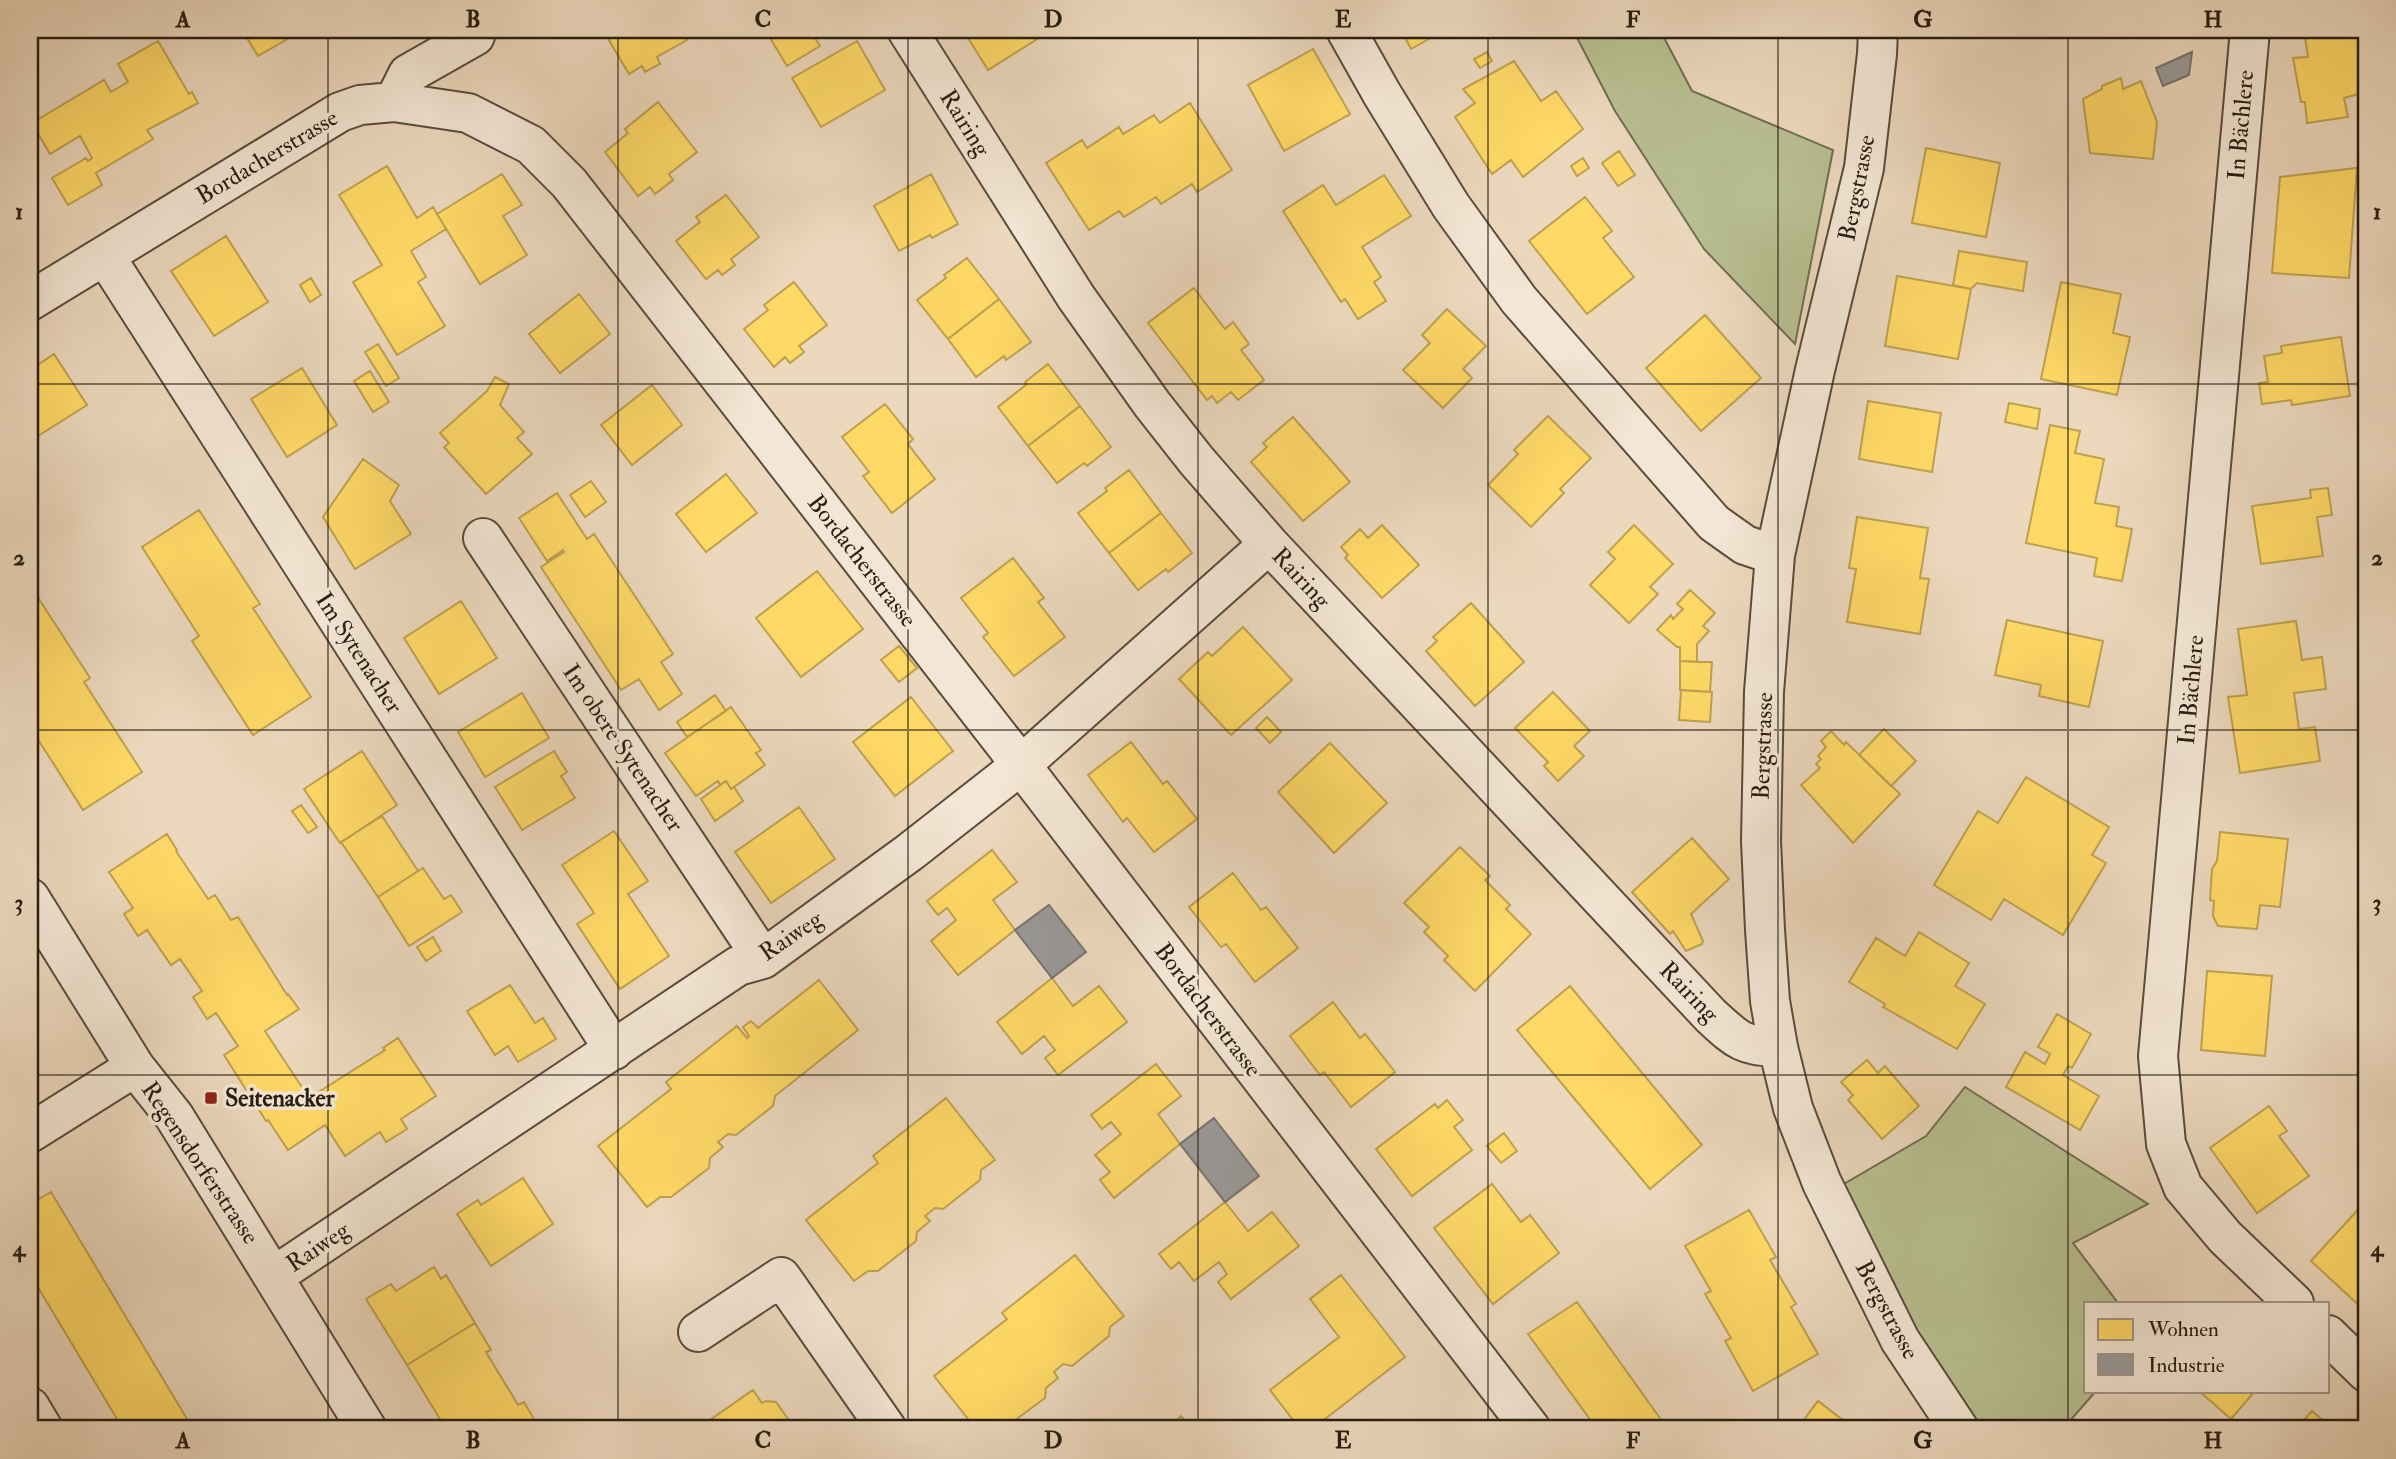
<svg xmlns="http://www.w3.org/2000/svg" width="2396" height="1459" font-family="'IM FELL Double Pica',serif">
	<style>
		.green { fill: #b8bf91; stroke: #706e52; stroke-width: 2 }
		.homes { fill: #ffd966; stroke: #bea14d; stroke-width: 2 }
		.industry { fill: #999; stroke: #777470; stroke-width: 2 }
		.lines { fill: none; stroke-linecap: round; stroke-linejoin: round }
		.minor-casing { stroke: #594c3d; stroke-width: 42 }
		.minor { stroke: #f3e6d4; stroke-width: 38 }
		.grid { fill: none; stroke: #281e12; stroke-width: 2; stroke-opacity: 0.55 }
		.poi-dot { fill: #8f2418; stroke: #f3e6d4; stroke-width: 2.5 }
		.labels { text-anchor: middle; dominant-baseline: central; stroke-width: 7; stroke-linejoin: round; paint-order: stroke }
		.street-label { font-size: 24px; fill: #281e12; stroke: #f3e6d4 }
		.poi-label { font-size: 24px; font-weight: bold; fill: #281e12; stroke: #f3e6d4; text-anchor: start }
		.neatline { fill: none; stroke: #281e12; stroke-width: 2.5 }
		.grid-label { font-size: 23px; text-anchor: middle; font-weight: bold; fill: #281e12 }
	</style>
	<rect width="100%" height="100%" fill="#ecd8bd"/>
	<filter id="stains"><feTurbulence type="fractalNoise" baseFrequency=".00286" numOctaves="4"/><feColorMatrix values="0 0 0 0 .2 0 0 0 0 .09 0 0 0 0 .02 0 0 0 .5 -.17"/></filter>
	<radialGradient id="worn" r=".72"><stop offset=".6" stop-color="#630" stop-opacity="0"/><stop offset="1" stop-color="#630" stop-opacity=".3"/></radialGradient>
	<path class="green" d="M1573,30H1660L1692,91L1833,150L1795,344L1704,249L1615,111Z
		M1965,1087L2148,1204L2073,1243L2118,1303H2086V1391H2096L2069,1422L2056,1429H1983L1949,1384L1896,1297L1844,1184L1926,1136Z"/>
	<path class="homes" d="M242,30H303L258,56Z
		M608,30H681L687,40L657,57L660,64L645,72L642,66L629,74L604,32Z
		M772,30H810L820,46L787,66L767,33Z
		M963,30H1045L1047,33L988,70Z
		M1401,30H1445L1411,49Z
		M2304,30H2366V92L2344,98L2348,117L2307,123L2305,102H2301L2293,58L2308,57Z
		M158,41L189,94L192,92L198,103L147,130L153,139L96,173L102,185L68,205L52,178L86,158L88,161L92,158L80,136L50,154L32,123L104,80L111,92L128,82L118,64Z
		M857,41L885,90L821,127L792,78Z
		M1313,49L1350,114L1284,151L1248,85Z
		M1487,52L1492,61L1480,68L1474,59Z
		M1514,61L1541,101L1556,91L1583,129L1523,177L1511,160L1492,174L1455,117L1475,103L1463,89Z
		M2121,78L2123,89L2141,81L2157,122L2153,159L2090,153L2083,99L2102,89V86Z
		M658,102L697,152L669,174L673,180L655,194L650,187L638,196L605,152L628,133L625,129Z
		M1190,103L1232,170L1197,192L1192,184L1161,204L1156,197L1124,217L1119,211L1089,230L1046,163L1082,140L1087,148L1119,127L1123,134L1154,115L1160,123Z
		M1926,148L2000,163L1986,237L1912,223Z
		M1619,151L1635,175L1618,186L1602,163Z
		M1583,158L1589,168L1577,176L1571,166Z
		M387,166L417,218L433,207L446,229L411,251L426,277L418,282L445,326L397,355L353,282L382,265L339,195Z
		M2357,168L2349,278L2272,273L2280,177Z
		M502,174L522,205L503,216L527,255L480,284L437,214Z
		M931,174L958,224L932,238L930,235L899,251L874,206Z
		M1384,175L1411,216L1362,247L1381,277L1374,282L1386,301L1358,319L1345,299L1341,302L1283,211L1323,185L1336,205Z
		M726,195L759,237L731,259L735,265L722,275L718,270L706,279L676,241L700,222L696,217Z
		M1585,197L1612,231L1603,238L1634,277L1587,314L1529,241Z
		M226,236L268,302L214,336L171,271Z
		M1959,251L2027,262L2023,291L1977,283L1971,289L1953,285Z
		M967,258L999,299L948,339L917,300L946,278L944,275Z
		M1897,276L1971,289L1958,359L1885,346Z
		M311,278L321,295L310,302L300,285Z
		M794,282L827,325L799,346L804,352L790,363L785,357L774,367L744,329L768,310L764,305Z
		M2061,282L2121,294L2113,333L2130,337L2117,395L2041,379Z
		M1194,288L1225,329L1233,322L1249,344L1241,350L1264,380L1238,400L1231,392L1217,403L1212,396L1207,400L1148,323Z
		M579,294L610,334L560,373L529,334Z
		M999,299L1031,342L1006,360L1004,356L976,377L948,339Z
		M1447,309L1486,346L1463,369L1472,378L1443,408L1403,370L1430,343L1422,335Z
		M1705,315L1761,378L1701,431L1646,368Z
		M2341,337L2350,396L2292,405L2291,400L2262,404L2259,383L2268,382L2264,356L2282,353L2281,346Z
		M378,344L399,378L386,386L365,352Z
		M54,354L87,405L30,441V370Z
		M1048,364L1080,406L1028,446L998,407L1027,384L1025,382Z
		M302,368L337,425L287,457L251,399Z
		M370,371L389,402L373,412L354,381Z
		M495,377L509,384L500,405L524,432L517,438L532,454L486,494L444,447L449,443L440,433L487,391Z
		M652,385L682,425L632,465L601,425Z
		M1868,401L1941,413L1932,472L1859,459Z
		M2009,403L2040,409L2037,429L2005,422Z
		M885,404L913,439L908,444L935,479L892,513L863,476L869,472L842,437Z
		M1080,406L1111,447L1087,466L1084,463L1057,483L1028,446Z
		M1548,416L1591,458L1560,489L1564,493L1531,527L1488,485L1518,454L1514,450Z
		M1293,417L1350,482L1303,521L1251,462L1267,447L1263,443Z
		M2050,425L2080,431L2075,453L2104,459L2095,503L2119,507L2116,526L2132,529L2122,581L2094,576L2097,558L2026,543Z
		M363,459L399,485L390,501L411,534L355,569L323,517Z
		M1129,470L1161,513L1109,553L1078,513L1107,491L1105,488Z
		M726,474L757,513L706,552L676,514Z
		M591,481L606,502L585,517L570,495Z
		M2328,488L2332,515L2317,517L2323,556L2261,564L2252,506L2311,498L2310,490Z
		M557,493L587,539L594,534L673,654L661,662L682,694L659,710L639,679L621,690L541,567L564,552L563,550L547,561L519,518Z
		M199,510L260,604L253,608L311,697L253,735L192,641L199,636L142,547Z
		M1161,513L1192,553L1168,572L1166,569L1138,590L1109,553Z
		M1857,517L1928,528L1920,578L1929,579L1920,634L1847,622L1856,569L1849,568Z
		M1382,525L1419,565L1382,598L1345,558L1348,555L1341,547L1360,529L1368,538Z
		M1634,525L1673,564L1650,587L1658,594L1629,623L1590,585L1615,559L1608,552Z
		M1013,558L1044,598L1038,602L1065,637L1014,676L983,637L988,633L961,598Z
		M817,571L863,629L801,677L756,618Z
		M30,585L90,678L84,682L142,772L83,810L30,727Z
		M1690,590L1715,613L1703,626L1709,631L1697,644V662L1680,661V647H1677L1657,630L1671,615L1673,619L1683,609L1677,604Z
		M461,601L497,658L439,694L404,638Z
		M1471,603L1524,662L1475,706L1426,651L1437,641L1433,637Z
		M2007,620L2103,641L2089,707L2039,696L2041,685L1995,675Z
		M2296,621L2302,660L2322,657L2326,689L2294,693L2299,729L2315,727L2320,761L2240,773L2228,697L2247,695L2238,629Z
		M1243,627L1292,680L1231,735L1179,679L1208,652L1212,656Z
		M899,646L917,668L899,682L881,660Z
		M1680,661L1712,662L1710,692L1680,690Z
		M1681,690L1712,692L1710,722L1679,720Z
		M1553,692L1590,731L1574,746L1584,756L1558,781L1544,766L1548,762L1515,728Z
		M522,693L549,738L485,777L458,732Z
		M715,695L726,711L687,737L677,722Z
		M911,697L953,751L895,796L853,742Z
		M731,707L761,750L756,753L765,765L731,789L726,781L720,785L718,781L696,796L665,753Z
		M1267,717L1281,732L1270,743L1256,728Z
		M1884,729L1916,761L1891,786L1859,755Z
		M1831,731L1844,745L1846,742L1900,794L1853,843L1801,785L1820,768L1816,764L1821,759L1818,756L1826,747L1821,741Z
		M1131,742L1163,784L1167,781L1197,819L1154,852L1127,818L1123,822L1088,775Z
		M1330,743L1387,803L1334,853L1278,792Z
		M362,751L397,805L340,843L304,789Z
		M554,751L567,772L561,776L575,798L522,830L495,787Z
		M2026,777L2109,827L2092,855L2106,863L2063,935L2004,899L1991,920L1934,885L1978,811L1998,823Z
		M726,781L731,789L734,787L743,801L715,821L701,799Z
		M301,805L317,827L308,833L292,811Z
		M799,807L835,859L771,903L735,852Z
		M382,816L418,871L378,897L341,842Z
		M614,831L648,881L628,894L669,956L620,989L577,924L594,913L562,865Z
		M2220,832L2288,839L2280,907L2260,905L2257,929L2218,926L2213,916L2214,901L2210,900L2212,869L2217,861Z
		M167,834L177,850L176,851L208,899L215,895L231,920L238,917L287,995L288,994L299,1009L265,1031L309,1098L385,1050L383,1048L398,1038L436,1096L401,1119L407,1129L386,1142L380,1132L345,1156L325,1125L288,1150L268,1120L266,1121L224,1055L238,1046L216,1013L207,1019L193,997L202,991L180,959L171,965L147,930L138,936L124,914L133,908L109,872Z
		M1692,838L1729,879L1691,914L1703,941L1702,944L1686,951L1673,931L1670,934L1632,892Z
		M1460,847L1490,876L1485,880L1510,905L1506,909L1531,934L1475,991L1444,960L1448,956L1424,932L1429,927L1404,903Z
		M992,850L1017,882L993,900L1015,930L958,975L931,941L956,920L947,908L938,915L927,901Z
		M423,868L444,899L451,895L462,912L409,946L378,897Z
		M1233,873L1261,910L1266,907L1298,948L1255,982L1226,944L1221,947L1189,907Z
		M1919,932L1969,963L1955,986L1985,1004L1957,1049L1883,1007L1885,1004L1849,982L1876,938L1905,956Z
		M433,937L441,951L426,961L417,947Z
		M2207,971L2272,976L2265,1056L2201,1050Z
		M1052,978L1073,1006L1099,986L1127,1022L1058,1075L1045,1058L1055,1050L1044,1036L1022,1054L997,1022Z
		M819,980L858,1030L775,1096L773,1106L736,1135L728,1134L718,1142L723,1147L710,1158L709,1168L671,1197H660L647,1207L598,1146L671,1089L666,1082L737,1026L747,1038L749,1036L743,1027L751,1021L758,1028Z
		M510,985L535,1023L543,1018L556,1039L518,1062L508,1046L495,1055L467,1011Z
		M1570,986L1702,1145L1650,1189L1517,1030Z
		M1333,1002L1360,1038L1365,1034L1395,1072L1351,1107L1324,1072L1320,1075L1290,1036Z
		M2057,1014L2091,1034L2072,1068L2068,1066L2063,1075L2099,1096L2080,1130L2006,1087L2025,1052L2045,1064L2050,1054L2038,1047Z
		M1867,1060L1878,1073L1885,1066L1919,1106L1882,1139L1848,1100L1853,1095L1841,1082Z
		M1156,1064L1181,1096L1158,1114L1180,1144L1114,1198L1100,1180L1110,1172L1095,1155L1121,1134L1111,1122L1102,1129L1091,1115Z
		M946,1098L995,1160L981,1170L980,1180L943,1209L935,1208L925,1216L930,1221L917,1232L916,1241L878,1271H868L854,1281L806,1220L878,1163L873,1156Z
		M1447,1100L1463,1120L1454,1127L1472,1150L1412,1196L1376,1149L1435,1104L1438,1108Z
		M2269,1106L2287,1131L2279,1136L2309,1176L2257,1213L2210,1148Z
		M1504,1133L1517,1151L1501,1163L1487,1146Z
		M523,1178L553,1224L491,1266L457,1214L478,1200L481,1205Z
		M1492,1184L1521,1222L1530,1215L1559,1253L1493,1304L1434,1228Z
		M51,1192L193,1429H123L30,1274V1204Z
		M1225,1202L1248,1231L1272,1212L1299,1246L1231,1299L1218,1282L1227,1274L1219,1262L1194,1281L1179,1262L1171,1269L1159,1254Z
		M2363,1204L2366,1208V1312L2311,1261Z
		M1749,1210L1776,1257L1770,1260L1796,1304L1791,1307L1818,1354L1753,1391L1725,1341L1731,1338L1705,1294L1711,1291L1685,1246Z
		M1075,1255L1124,1316L1110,1327L1109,1336L1072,1366L1063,1364L1054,1372L1058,1378L1046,1388L1045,1398L1006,1427L976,1429L934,1376L1007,1319L1002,1313Z
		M434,1267L441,1279L446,1275L475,1323L407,1365L366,1299L391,1284L396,1291Z
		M1341,1275L1405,1357L1312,1429H1300L1270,1390L1339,1337L1310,1299Z
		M1577,1302L1662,1421L1650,1429H1597L1528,1334Z
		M475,1323L491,1350L486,1352L518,1405L524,1402L540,1429H446L407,1365Z
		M753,1390L762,1403L766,1401L776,1402L795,1429H697Z
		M2199,1391H2255L2231,1419Z
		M1818,1401L1848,1424L1844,1429H1797Z
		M2312,1411L2333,1429H2296Z
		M1181,1416L1193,1429H1165Z"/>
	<path class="industry" d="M2192,52L2189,75L2163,86L2156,68Z
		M1049,905L1086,952L1052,978L1015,930Z
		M1214,1118L1259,1176L1225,1202L1180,1144Z"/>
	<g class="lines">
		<g class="minor-casing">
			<path id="minor" d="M907,30L1076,297L1152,404L1196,460L1269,544L1711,1016C1736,1039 1743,1047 1778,1047
				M1346,30L1382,94L1451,206L1519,300L1714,523L1745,545L1775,555
				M1878,30L1877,54L1864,168L1815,370L1775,555L1764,692L1761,841L1765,930L1770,1001L1778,1047L1793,1108L1822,1183L1900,1340L1959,1429
				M2250,30L2158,1056L2166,1144L2183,1187L2225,1237L2294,1303
				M394,102L408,74L475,36
				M105,256L614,1050
				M30,301L340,112L360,105L394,102L468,113L531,145L569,183L1021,765L1531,1429
				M483,538L763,959
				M30,898L135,1067L174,1116L367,1429
				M30,1133L135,1067
				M274,1276L738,966L763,959L910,852L1021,765L1269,544
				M698,1332L781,1277L887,1429
				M2328,1335L2366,1372
				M30,1407L43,1429"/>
		</g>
		<use href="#minor" class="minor"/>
	</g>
	<path class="grid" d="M328,30V1429M618,30V1429M908,30V1429M1198,30V1429M1488,30V1429M1778,30V1429M2068,30V1429M30,384H2366M30,730H2366M30,1075H2366"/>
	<rect class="poi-dot" x="204" y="1091" width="14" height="14" rx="3.5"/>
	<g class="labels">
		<g class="street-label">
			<text transform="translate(965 123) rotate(58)">Rairing</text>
			<text transform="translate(2241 125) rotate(-85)">In Bächlere</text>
			<text transform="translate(267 157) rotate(-31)">Bordacherstrasse</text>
			<text transform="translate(1857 188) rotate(-79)">Bergstrasse</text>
			<text transform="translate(862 561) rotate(52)">Bordacherstrasse</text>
			<text transform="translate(1301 578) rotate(47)">Rairing</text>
			<text transform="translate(359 653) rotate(57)">Im Sytenacher</text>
			<text transform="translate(2191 690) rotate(-85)">In Bächlere</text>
			<text transform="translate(1763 746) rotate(-88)">Bergstrasse</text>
			<text transform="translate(623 748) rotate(56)">Im obere Sytenacher</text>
			<text transform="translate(791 936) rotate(-34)">Raiweg</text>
			<text transform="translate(1689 992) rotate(46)">Rairing</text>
			<text transform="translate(1208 1010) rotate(53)">Bordacherstrasse</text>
			<text transform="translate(200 1163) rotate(56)">Regensdorferstrasse</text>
			<text transform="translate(318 1247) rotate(-34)">Raiweg</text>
			<text transform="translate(1887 1310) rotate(62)">Bergstrasse</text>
		</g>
		<g class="poi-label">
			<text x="225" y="1098">Seitenacker</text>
		</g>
	</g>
	<rect width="2396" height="1459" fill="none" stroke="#ecd8bd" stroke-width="77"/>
	<rect x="2084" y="1302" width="245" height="91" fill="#f3e6d4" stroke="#a29686" stroke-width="2"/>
	<rect x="2098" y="1319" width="35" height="21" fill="#ffd966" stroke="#a29686" stroke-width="2"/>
	<text x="2148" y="1336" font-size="21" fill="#281e12">Wohnen</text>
	<rect x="2098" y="1354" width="35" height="21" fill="#999999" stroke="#a29686" stroke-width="2"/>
	<text x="2148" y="1372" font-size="21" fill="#281e12">Industrie</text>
	<rect x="38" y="38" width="2320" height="1382" class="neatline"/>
	<g class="grid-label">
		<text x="183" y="27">A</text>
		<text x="473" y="27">B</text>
		<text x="763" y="27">C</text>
		<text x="1053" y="27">D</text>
		<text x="1343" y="27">E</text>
		<text x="1633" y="27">F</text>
		<text x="1923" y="27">G</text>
		<text x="2213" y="27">H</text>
		<text x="19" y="219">1</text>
		<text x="2377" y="219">1</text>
		<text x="19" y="565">2</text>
		<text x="2377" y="565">2</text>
		<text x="19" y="910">3</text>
		<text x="2377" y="910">3</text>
		<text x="19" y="1256">4</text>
		<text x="2377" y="1256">4</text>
		<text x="183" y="1448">A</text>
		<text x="473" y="1448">B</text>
		<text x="763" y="1448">C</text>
		<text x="1053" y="1448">D</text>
		<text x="1343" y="1448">E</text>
		<text x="1633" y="1448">F</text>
		<text x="1923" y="1448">G</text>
		<text x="2213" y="1448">H</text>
	</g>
	<rect width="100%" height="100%" filter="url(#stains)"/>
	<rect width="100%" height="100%" fill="url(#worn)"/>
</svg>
